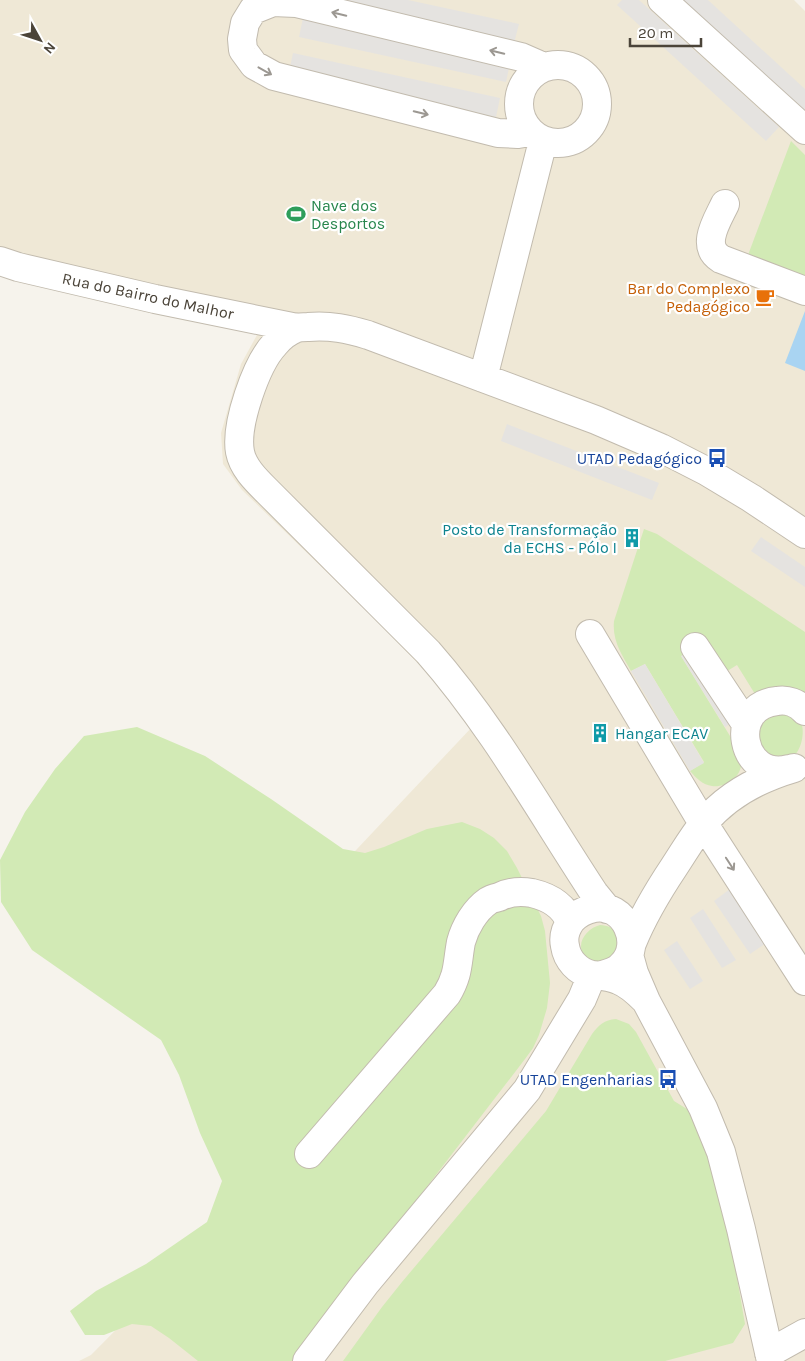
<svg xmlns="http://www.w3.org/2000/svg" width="805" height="1361" font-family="Karla,sans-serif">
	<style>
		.education { fill: #efe8d6 }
		.green { fill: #d2eab5 }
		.parking { fill: #e5e3e0 }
		.water { fill: #a9d4f2 }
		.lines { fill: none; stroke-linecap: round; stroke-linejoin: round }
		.minor-casing { stroke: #c2bbae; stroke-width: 30 }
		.minor { stroke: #fff; stroke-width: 28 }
		.oneway { stroke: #9c9892 }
		.labels { text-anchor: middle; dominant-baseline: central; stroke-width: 4.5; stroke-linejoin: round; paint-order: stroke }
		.leisure-label { font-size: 16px; fill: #27864d; stroke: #fff; text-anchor: start }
		.food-label { font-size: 16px; fill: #c56008; stroke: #fff; text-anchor: end }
		.street-label { font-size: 16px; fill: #4b4439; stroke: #fff }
		.transit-label { font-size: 16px; fill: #164399; stroke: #fff; text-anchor: end }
		.culture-label { font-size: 16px; fill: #0d838f; stroke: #fff; text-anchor: end }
	</style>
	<rect width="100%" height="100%" fill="#f6f3ec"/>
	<path class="education" d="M0,0H794L805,11V1361H79L91,1355L203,1242L341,866L473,726L440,686L365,609L242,490L223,464L221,433L241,364L257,335L278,316L45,263L0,248Z"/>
	<path class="green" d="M791,141L805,155V286L745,263Z
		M644,529L657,534L805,632V693C790,682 771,689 755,694L737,665L724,673L681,656L730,736C734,743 739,752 741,761C743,776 726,788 712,786C703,785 696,778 690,771L704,762L645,664L631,671C622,655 612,641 614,621Z
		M783,711C788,715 798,719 802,725C805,737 799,761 783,760C777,760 768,755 761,752L756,729L760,721Z
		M137,727L205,756L271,799L343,849L365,853L384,847L427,829L462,822L480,829L494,838L507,851L517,868L541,916L545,931L550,983L547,1008L539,1035L533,1048L525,1059L293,1361H198L169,1338L151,1326L132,1324L104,1335H85L70,1311L96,1291L146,1264L207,1222L222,1181L200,1133L179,1075L161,1040L32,950L1,902L0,860L25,812L55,769L84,736Z
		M600,925C616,926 617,934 623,946L601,967C596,964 587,960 584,956C575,942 588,928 600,925Z
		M616,1019L629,1024L636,1032L674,1101L695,1114L719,1173L745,1324L733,1343L665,1361H343L382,1307L402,1282L546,1111L592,1034C599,1025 604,1020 616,1019Z"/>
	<path class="parking" d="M317,0H408L519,24L514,43Z
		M622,0H639L779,127L766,141L617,5Z
		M680,0H708L805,89V114Z
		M303,18L510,63L506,82L299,37Z
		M293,53L500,98L496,117L289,72Z
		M507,424L659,483L652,500L501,441Z
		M761,537L805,567V587L751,551Z
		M690,650L734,721L725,727L681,656Z
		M645,664L704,763L690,771L631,671Z
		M730,889L766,943L750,954L714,901Z
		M703,909L736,960L722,968L690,918Z
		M677,941L703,981L690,989L664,950Z"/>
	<path class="water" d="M805,311V371L785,363Z"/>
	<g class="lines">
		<g class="minor-casing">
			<path id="minor" d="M662,0L805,130
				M519 104a39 39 0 1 1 78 0a39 39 0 1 1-78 0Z
				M530,132L518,134L498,133L274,76L254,65L243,50L242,39L245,23L253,10L273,2L296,3L521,57L537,64L542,68
				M725,204C717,221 700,246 721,259L805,291
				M0,261L18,267L155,299L297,328
				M483,378L543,141
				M590,634L698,815L805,981
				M695,647L746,724
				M789,769C741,782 726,706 777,701C787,699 798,703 805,711
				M607,909L594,893C540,811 493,726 428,652L268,492C257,481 243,468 240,452C235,425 256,364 275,344C280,338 289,331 297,328C300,327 304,327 308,327C330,325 348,329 368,335L596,420L661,448L706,471L751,498L805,534
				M632,943C643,916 658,891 674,867C684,852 693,836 704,823C727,795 760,778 794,768
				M629,955L634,973L646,1001L703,1108L721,1152L741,1229L771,1361
				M602,975C610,973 617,971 622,965C644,944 624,902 594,908C584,910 577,914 571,921C566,928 563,937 565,946C567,960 578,972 592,975C601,976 609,976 618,980C629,984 637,992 645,1000
				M309,1154L447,994C459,974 457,963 461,942C465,927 475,910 488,901C491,899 495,898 499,897C509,892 521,891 532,893C549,897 564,906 570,922
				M769,1353L805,1333
				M307,1361L365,1284L527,1090L582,999L592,975"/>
		</g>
		<use href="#minor" class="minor"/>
	</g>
	<defs><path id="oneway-shaft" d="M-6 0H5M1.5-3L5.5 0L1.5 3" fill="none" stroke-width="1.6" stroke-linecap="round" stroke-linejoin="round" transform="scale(1.25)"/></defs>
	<g class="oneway">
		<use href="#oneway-shaft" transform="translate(339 14) rotate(-166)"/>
		<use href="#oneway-shaft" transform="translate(497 52) rotate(-166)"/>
		<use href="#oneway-shaft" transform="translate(265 71) rotate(29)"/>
		<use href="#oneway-shaft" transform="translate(421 113) rotate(14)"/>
		<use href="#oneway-shaft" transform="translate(730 864) rotate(57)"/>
	</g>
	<defs>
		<g id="stadium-bare" transform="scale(1.5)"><path d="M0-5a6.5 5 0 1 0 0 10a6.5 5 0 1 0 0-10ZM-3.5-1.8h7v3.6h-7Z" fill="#2e9e5b" stroke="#fff" stroke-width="2.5" paint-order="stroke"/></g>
		<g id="cafe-bare" transform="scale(1.5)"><path d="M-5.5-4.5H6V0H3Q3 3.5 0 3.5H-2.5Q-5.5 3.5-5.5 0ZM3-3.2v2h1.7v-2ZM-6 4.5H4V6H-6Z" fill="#e8710a" stroke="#fff" stroke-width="2.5" paint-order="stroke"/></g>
		<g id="bus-bare" transform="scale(1.5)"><path d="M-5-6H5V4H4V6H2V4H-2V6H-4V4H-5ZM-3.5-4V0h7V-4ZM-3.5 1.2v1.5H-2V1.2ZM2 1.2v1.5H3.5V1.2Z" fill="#1a4fb4" stroke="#fff" stroke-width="2.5" paint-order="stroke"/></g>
		<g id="building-bare" transform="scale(1.5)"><path d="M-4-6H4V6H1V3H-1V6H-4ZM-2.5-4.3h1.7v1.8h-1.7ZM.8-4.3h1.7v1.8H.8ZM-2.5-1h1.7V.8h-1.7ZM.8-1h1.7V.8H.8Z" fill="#0f9aa8" stroke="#fff" stroke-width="2.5" paint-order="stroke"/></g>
	</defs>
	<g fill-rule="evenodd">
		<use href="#stadium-bare" x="296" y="214"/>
		<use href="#cafe-bare" x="765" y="297"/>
		<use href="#bus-bare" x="717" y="458"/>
		<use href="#building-bare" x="632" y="538"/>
		<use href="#building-bare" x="600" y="733"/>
		<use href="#bus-bare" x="668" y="1079"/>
	</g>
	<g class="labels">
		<g class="leisure-label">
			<text x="311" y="205">Nave dos<tspan x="311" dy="18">Desportos</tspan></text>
		</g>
		<g class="food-label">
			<text x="750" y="288">Bar do Complexo<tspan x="750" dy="18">Pedagógico</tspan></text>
		</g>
		<g class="street-label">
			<text transform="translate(148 296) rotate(12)">Rua do Bairro do Malhor</text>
		</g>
		<g class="transit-label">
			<text x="702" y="458">UTAD Pedagógico</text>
			<text x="653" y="1079">UTAD Engenharias</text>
		</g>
		<g class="culture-label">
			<text x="617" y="529">Posto de Transformação<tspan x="617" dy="18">da ECHS - Pólo I</tspan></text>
			<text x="615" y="733" text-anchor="start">Hangar ECAV</text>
		</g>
	</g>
	<g transform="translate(40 40) rotate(130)" stroke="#ffffff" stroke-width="4" paint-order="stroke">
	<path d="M0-4L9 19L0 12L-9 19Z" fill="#4b4439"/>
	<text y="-8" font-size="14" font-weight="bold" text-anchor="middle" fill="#4b4439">N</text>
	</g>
	<path d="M630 38v8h71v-8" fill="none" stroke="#4b4439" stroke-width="2.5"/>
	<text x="638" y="38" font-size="15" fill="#4b4439" stroke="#ffffff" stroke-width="4" paint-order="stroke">20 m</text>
</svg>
